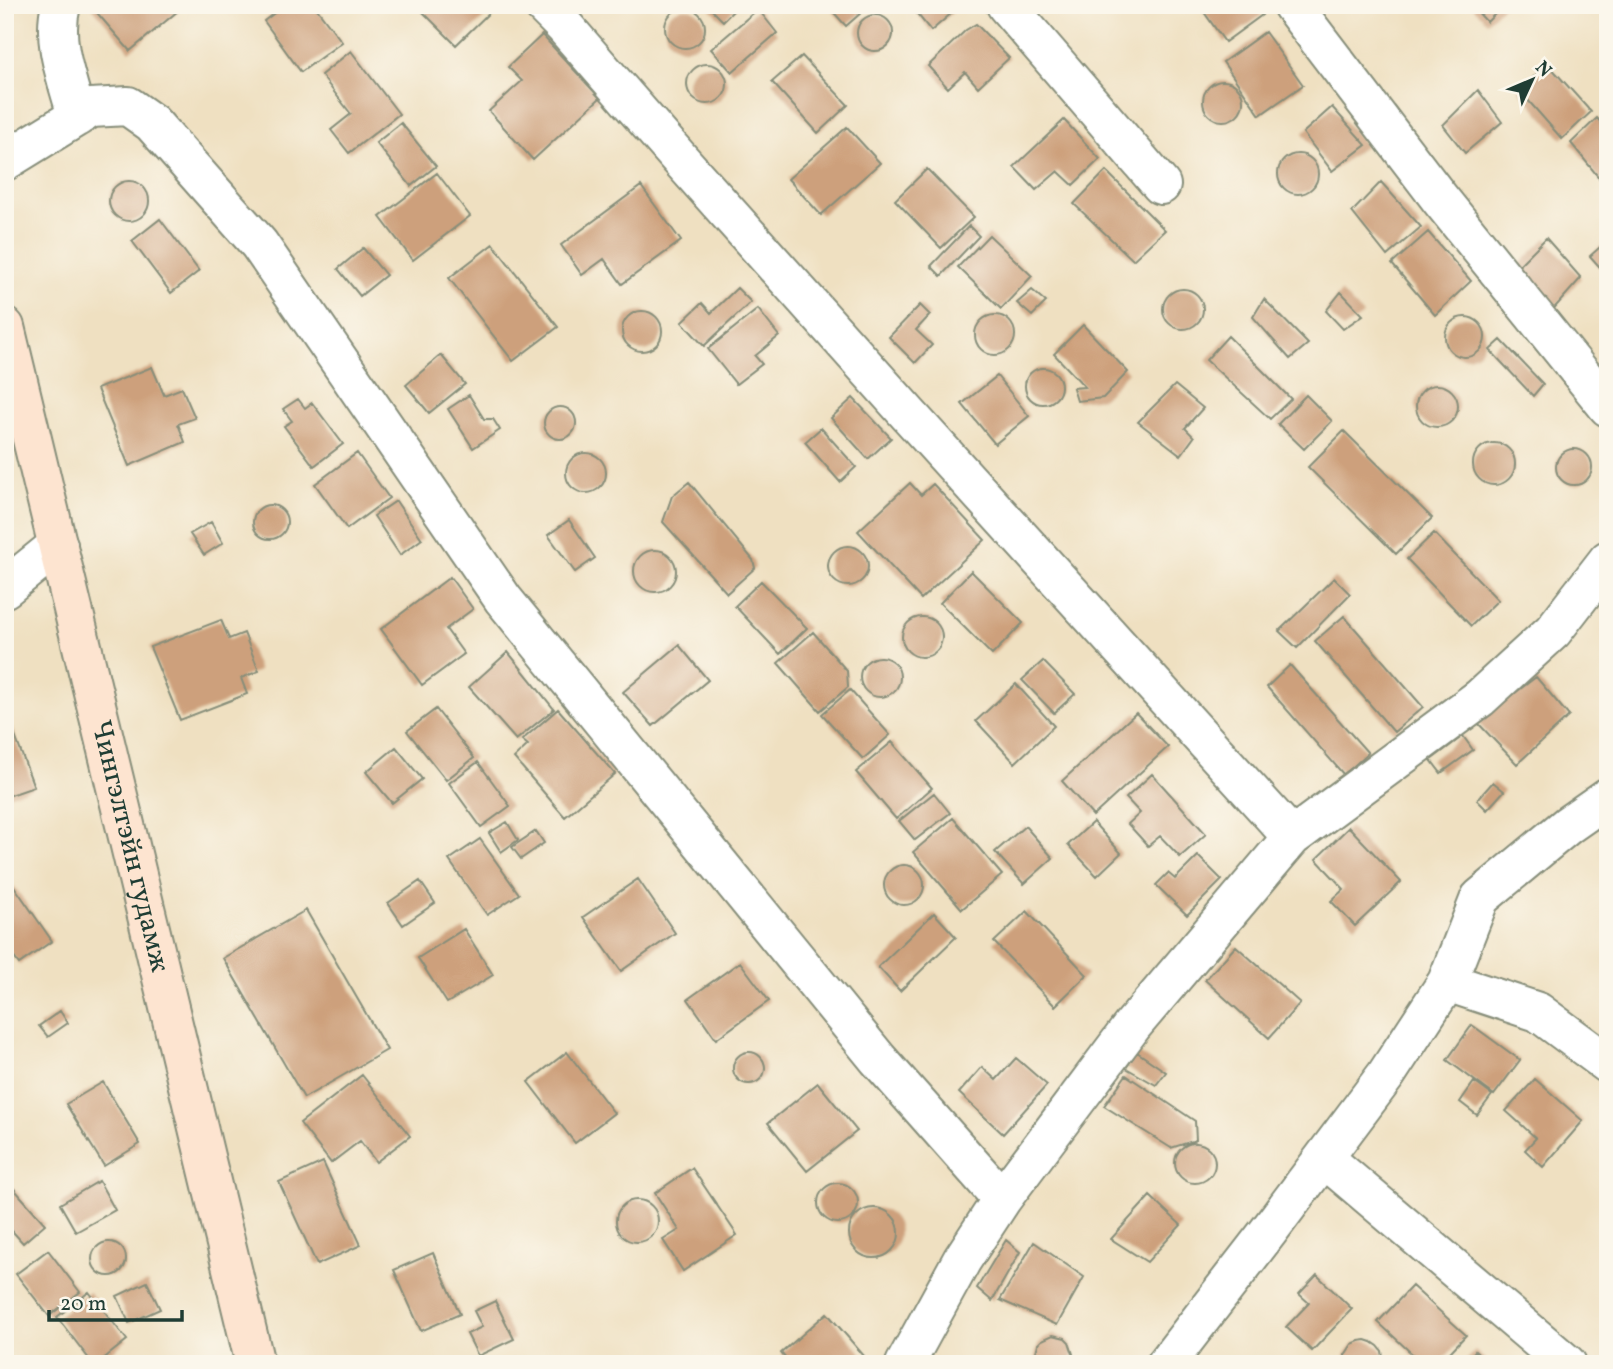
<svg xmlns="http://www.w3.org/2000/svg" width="1613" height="1369" font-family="Vollkorn,serif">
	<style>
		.building { fill: #cda07b }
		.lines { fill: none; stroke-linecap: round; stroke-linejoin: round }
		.minor-casing { stroke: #878e7a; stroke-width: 42 }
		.secondary-casing { stroke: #878e7a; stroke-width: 42 }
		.minor { stroke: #fff; stroke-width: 38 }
		.secondary { stroke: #fde4d0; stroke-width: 38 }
		.labels { text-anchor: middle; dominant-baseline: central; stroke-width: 7; stroke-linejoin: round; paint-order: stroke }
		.street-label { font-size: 28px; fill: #1f3d34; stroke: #fbf7ec }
	</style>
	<rect width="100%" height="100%" fill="#fbf7ec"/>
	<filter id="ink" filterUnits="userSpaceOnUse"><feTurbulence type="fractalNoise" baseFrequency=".0143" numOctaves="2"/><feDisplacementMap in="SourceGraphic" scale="14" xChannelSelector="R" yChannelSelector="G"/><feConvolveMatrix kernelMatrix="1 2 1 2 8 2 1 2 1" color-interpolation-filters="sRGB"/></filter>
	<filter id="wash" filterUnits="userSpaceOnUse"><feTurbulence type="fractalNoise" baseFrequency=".00686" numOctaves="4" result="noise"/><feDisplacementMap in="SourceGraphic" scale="28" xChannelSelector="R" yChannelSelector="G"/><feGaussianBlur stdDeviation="1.57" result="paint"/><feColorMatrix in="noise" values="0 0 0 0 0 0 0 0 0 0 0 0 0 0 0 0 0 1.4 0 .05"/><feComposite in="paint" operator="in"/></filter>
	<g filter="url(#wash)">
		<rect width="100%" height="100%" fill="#efe0c1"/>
		<g id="blocks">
			<path class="building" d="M94,5H185L130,51L92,7Z
				M285,5H314L342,42L301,72L264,21Z
				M416,5H497L456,45Z
				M707,5H739L723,21Z
				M827,5H870L846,26Z
				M910,5H961L931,31Z
				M1199,5H1255L1262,15L1225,42Z
				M1471,5H1504L1487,22Z
				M665 28a20 20 0 1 1 40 0a20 20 0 1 1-40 0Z
				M758,9L777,33L732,72L711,49Z
				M857 33a18 18 0 1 1 36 0a18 18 0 1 1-36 0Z
				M976,24L1009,58L978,87L965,72L948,88L928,66L966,30Z
				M1265,32L1303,85L1260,115L1223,62Z
				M542,35L600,98L533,160L489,111L522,81L508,67Z
				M351,51L399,114L349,153L331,130L351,114L321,75Z
				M802,56L848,105L818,133L772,82Z
				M1548,64L1591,112L1562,139L1519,90Z
				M687 84a20 20 0 1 1 40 0a20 20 0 1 1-40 0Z
				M1203 101a20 20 0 1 1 40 0a20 20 0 1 1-40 0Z
				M1478,90L1502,122L1465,153L1443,125Z
				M1332,107L1366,145L1332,171L1303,133Z
				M1597,118L1608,131V189L1571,143Z
				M1064,120L1100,159L1073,185L1058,171L1036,190L1014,167Z
				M401,123L436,166L411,186L376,143Z
				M847,127L880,163L821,215L788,179Z
				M1278 174a20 20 0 1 1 40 0a20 20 0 1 1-40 0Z
				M927,169L974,217L941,248L895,200Z
				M1106,171L1165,230L1133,260L1074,204Z
				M437,173L470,216L413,260L380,217Z
				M109 201a20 20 0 1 1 40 0a20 20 0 1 1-40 0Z
				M1381,182L1421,227L1387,256L1352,212Z
				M641,186L681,241L622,284L604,259L582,275L561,245Z
				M160,219L199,271L171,293L132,241Z
				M969,226L979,236L941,276L931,266Z
				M1428,232L1471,281L1435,315L1392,264Z
				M989,235L1032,276L1001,309L958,267Z
				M1546,238L1581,278L1549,314L1512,272Z
				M1608,240V273L1606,274L1590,256Z
				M493,244L558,327L513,361L449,278Z
				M363,248L386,275L360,296L338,269Z
				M737,288L751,302L704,346L682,322L702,303L711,313Z
				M1163 309a20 20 0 1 1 40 0a20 20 0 1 1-40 0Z
				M1032,290L1046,302L1032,316L1017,303Z
				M1341,292L1363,315L1343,329L1326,311Z
				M1264,299L1308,344L1290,359L1253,317Z
				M920,305L930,315L916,330L932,345L915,363L889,337Z
				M758,309L779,336L755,356L762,364L736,384L708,349Z
				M622 331a20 20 0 1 1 40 0a20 20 0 1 1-40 0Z
				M975 335a20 20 0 1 1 40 0a20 20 0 1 1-40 0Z
				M1445 337a20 20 0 1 1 40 0a20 20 0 1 1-40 0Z
				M1083,325L1128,372L1103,398L1077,401L1073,388L1085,387L1054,354Z
				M1228,336L1291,399L1270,419L1206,360Z
				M1501,340L1543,384L1533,396L1490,350Z
				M441,355L465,384L429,413L406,385Z
				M152,367L164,395L182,388L195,418L178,424L185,442L129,466L97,389Z
				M1025 386a18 18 0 1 1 36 0a18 18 0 1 1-36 0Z
				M997,376L1029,416L995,444L962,404Z
				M1175,385L1203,408L1185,428L1194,437L1181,455L1138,422Z
				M1416 406a21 21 0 1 1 42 0a21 21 0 1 1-42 0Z
				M469,395L484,419H493L500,430L473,448L448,409Z
				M1306,395L1332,421L1304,449L1278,424Z
				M853,398L891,438L868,459L831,418Z
				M298,399L305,408L312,403L343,444L314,466L284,426L292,421L283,409Z
				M544 423a16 16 0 1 1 32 0a16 16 0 1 1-32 0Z
				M821,428L856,467L840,482L805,442Z
				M1344,431L1432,518L1396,554L1308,467Z
				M1473 464a21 21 0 1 1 42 0a21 21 0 1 1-42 0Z
				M1556 467a18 18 0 1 1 36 0a18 18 0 1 1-36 0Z
				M357,453L389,498L347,529L315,484Z
				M566 473a20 20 0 1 1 40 0a20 20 0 1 1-40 0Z
				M689,482L753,560L755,568L727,593L663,522L672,496Z
				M910,483L921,495L933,484L985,540L921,599L858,531Z
				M396,501L422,539L400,555L374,516Z
				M253 522a17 17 0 1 1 34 0a17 17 0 1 1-34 0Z
				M569,520L595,558L575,572L548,535Z
				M211,522L223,543L204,555L190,534Z
				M1434,533L1498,600L1471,626L1407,559Z
				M828 566a20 20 0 1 1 40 0a20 20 0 1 1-40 0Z
				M634 571a21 21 0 1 1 42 0a21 21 0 1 1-42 0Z
				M971,571L1023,623L992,655L940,603Z
				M450,577L473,609L446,629L464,654L422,685L381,629Z
				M1334,578L1350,594L1297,648L1279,631Z
				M761,581L807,628L780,654L735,606Z
				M1344,616L1423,707L1394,732L1315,641Z
				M902 637a20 20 0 1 1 40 0a20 20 0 1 1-40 0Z
				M221,620L229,639L244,633L259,671L241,678L247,694L180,720L150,647Z
				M813,632L847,671L848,687L820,711L778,663Z
				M679,645L708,680L653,726L623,692Z
				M508,652L554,709L516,740L469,687Z
				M860 677a20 20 0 1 1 40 0a20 20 0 1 1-40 0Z
				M1043,661L1075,694L1054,713L1022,680Z
				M1290,665L1368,753L1344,775L1267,687Z
				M1536,677L1569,716L1517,764L1477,722Z
				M1016,684L1054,726L1015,763L976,721Z
				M850,690L890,735L863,759L822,714Z
				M5,709L34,787L5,797Z
				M436,709L474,758L446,780L407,731Z
				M558,709L615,774L565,817L514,758L528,745L522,740Z
				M1136,713L1168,747L1093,816L1062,781Z
				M1463,736L1473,750L1441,773L1431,760Z
				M892,742L932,788L896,819L856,772Z
				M396,747L422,779L392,803L366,772Z
				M478,762L510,806L481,827L449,783Z
				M1152,774L1206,834L1180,857L1160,836L1148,846L1128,824L1140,813L1126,798Z
				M1493,782L1504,791L1487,810L1477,800Z
				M934,793L950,813L915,840L899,821Z
				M953,818L1002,875L962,909L913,852Z
				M507,822L518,840L501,852L489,833Z
				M1093,822L1121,853L1097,876L1068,845Z
				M1025,826L1053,858L1024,884L995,852Z
				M1349,827L1401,882L1355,926L1331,901L1344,889L1316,859Z
				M536,831L544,843L521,859L512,847Z
				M480,839L519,894L487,915L449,860Z
				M1198,856L1222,880L1187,915L1156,885L1168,873L1175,879Z
				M884 885a20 20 0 1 1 40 0a20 20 0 1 1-40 0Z
				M638,879L675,933L621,971L583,917Z
				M420,881L435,903L403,925L388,903Z
				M14,886L52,941L19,964L5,945V892Z
				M306,910L387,1050L304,1098L223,958Z
				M1027,911L1087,975L1055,1006L994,942Z
				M934,913L956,937L900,991L878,967Z
				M464,929L493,975L447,1003L418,958Z
				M1236,946L1300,1003L1269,1038L1205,980Z
				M740,962L769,1001L716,1039L688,999Z
				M60,1011L68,1023L48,1037L39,1026Z
				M1472,1025L1520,1060L1494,1095L1447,1060Z
				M567,1052L614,1113L575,1143L528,1082Z
				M1137,1052L1166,1072L1156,1085L1126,1068Z
				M733 1068a16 16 0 1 1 32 0a16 16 0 1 1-32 0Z
				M1016,1058L1047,1085L1003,1134L959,1093L982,1067L996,1080Z
				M362,1075L410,1136L376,1162L360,1141L331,1163L300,1123Z
				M1126,1075L1195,1121L1196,1140L1171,1148L1104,1106Z
				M1535,1079L1583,1121L1543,1167L1525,1150L1536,1138L1506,1111Z
				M103,1082L140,1144L104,1166L66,1104Z
				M1474,1082L1492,1095L1477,1115L1460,1102Z
				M818,1083L857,1131L807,1171L768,1123Z
				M1175 1163a20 20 0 1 1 40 0a20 20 0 1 1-40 0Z
				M323,1162L361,1245L317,1265L279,1182Z
				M692,1168L737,1235L683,1271L663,1240L679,1230L655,1193Z
				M99,1181L115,1210L76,1232L60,1204Z
				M8,1182L45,1224L23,1243L5,1223V1185Z
				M818 1203a20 20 0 1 1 40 0a20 20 0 1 1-40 0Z
				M1150,1196L1181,1225L1147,1262L1111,1239Z
				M616 1221a21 21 0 1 1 42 0a21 21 0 1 1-42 0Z
				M849 1233a25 25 0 1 1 50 0a25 25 0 1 1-50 0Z
				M1006,1240L1020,1252L992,1301L977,1288Z
				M92 1259a17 17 0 1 1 34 0a17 17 0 1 1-34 0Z
				M1034,1242L1084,1277L1057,1325L1000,1300Z
				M48,1250L80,1292L49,1316L16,1274Z
				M433,1253L460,1314L421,1331L394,1270Z
				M1317,1275L1352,1309L1312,1351L1286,1327L1309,1303L1299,1294Z
				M147,1282L160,1309L129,1323L117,1296Z
				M1412,1286L1466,1335L1439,1364H1423L1378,1322Z
				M89,1292L127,1340L97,1364H93L57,1317Z
				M495,1301L514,1339L478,1356L467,1334L482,1327L474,1311Z
				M827,1313L871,1364H790L781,1353Z
				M1053,1335L1065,1338L1069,1342L1073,1354L1071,1364H1038L1035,1356L1038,1344L1042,1340Z
				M1366,1340L1372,1342L1378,1346L1382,1351L1384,1364H1345V1355L1352,1344L1359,1341Z
				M1475,1351L1490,1364H1463Z"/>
		</g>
	</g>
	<g filter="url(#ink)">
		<use href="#blocks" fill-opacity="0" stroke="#878e7a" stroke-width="2"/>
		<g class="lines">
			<g class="minor-casing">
				<path id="minor" d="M61,5C51,42 68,81 77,117
					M543,5L564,26L679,158L908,414L1292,837
					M1006,5L1161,185
					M1292,5L1440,199L1608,407
					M5,161L91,108L128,106L152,123L259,244L503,599L878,1059L1002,1199
					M5,588L58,545
					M1447,982L1538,1012L1608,1064
					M1324,1158L1567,1364
					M905,1364L962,1260L1002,1199L1132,1026L1292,837L1480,698L1553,631L1608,560
					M1166,1364L1268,1232L1386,1075L1447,982L1480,898L1568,825L1608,797"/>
			</g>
			<g class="secondary-casing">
				<g id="secondary">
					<path id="s1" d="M5,327L255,1364"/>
				</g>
			</g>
			<use href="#minor" class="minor"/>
			<use href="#secondary" class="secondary"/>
		</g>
	</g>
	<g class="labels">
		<g class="street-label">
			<text stroke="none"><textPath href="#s1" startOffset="534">Чингэлтэйн гудамж</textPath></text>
		</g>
	</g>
	<rect width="1613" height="1369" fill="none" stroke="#fbf7ec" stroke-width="28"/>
	<g transform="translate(1532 80) rotate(46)" stroke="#fbf7ec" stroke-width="5" paint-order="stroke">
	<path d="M0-5L12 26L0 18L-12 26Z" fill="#1f3d34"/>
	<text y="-10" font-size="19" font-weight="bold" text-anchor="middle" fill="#1f3d34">N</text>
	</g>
	<path d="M49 1310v10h133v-10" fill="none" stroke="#1f3d34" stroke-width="3.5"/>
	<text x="60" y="1310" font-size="21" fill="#1f3d34" stroke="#fbf7ec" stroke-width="5" paint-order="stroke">20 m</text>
</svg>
